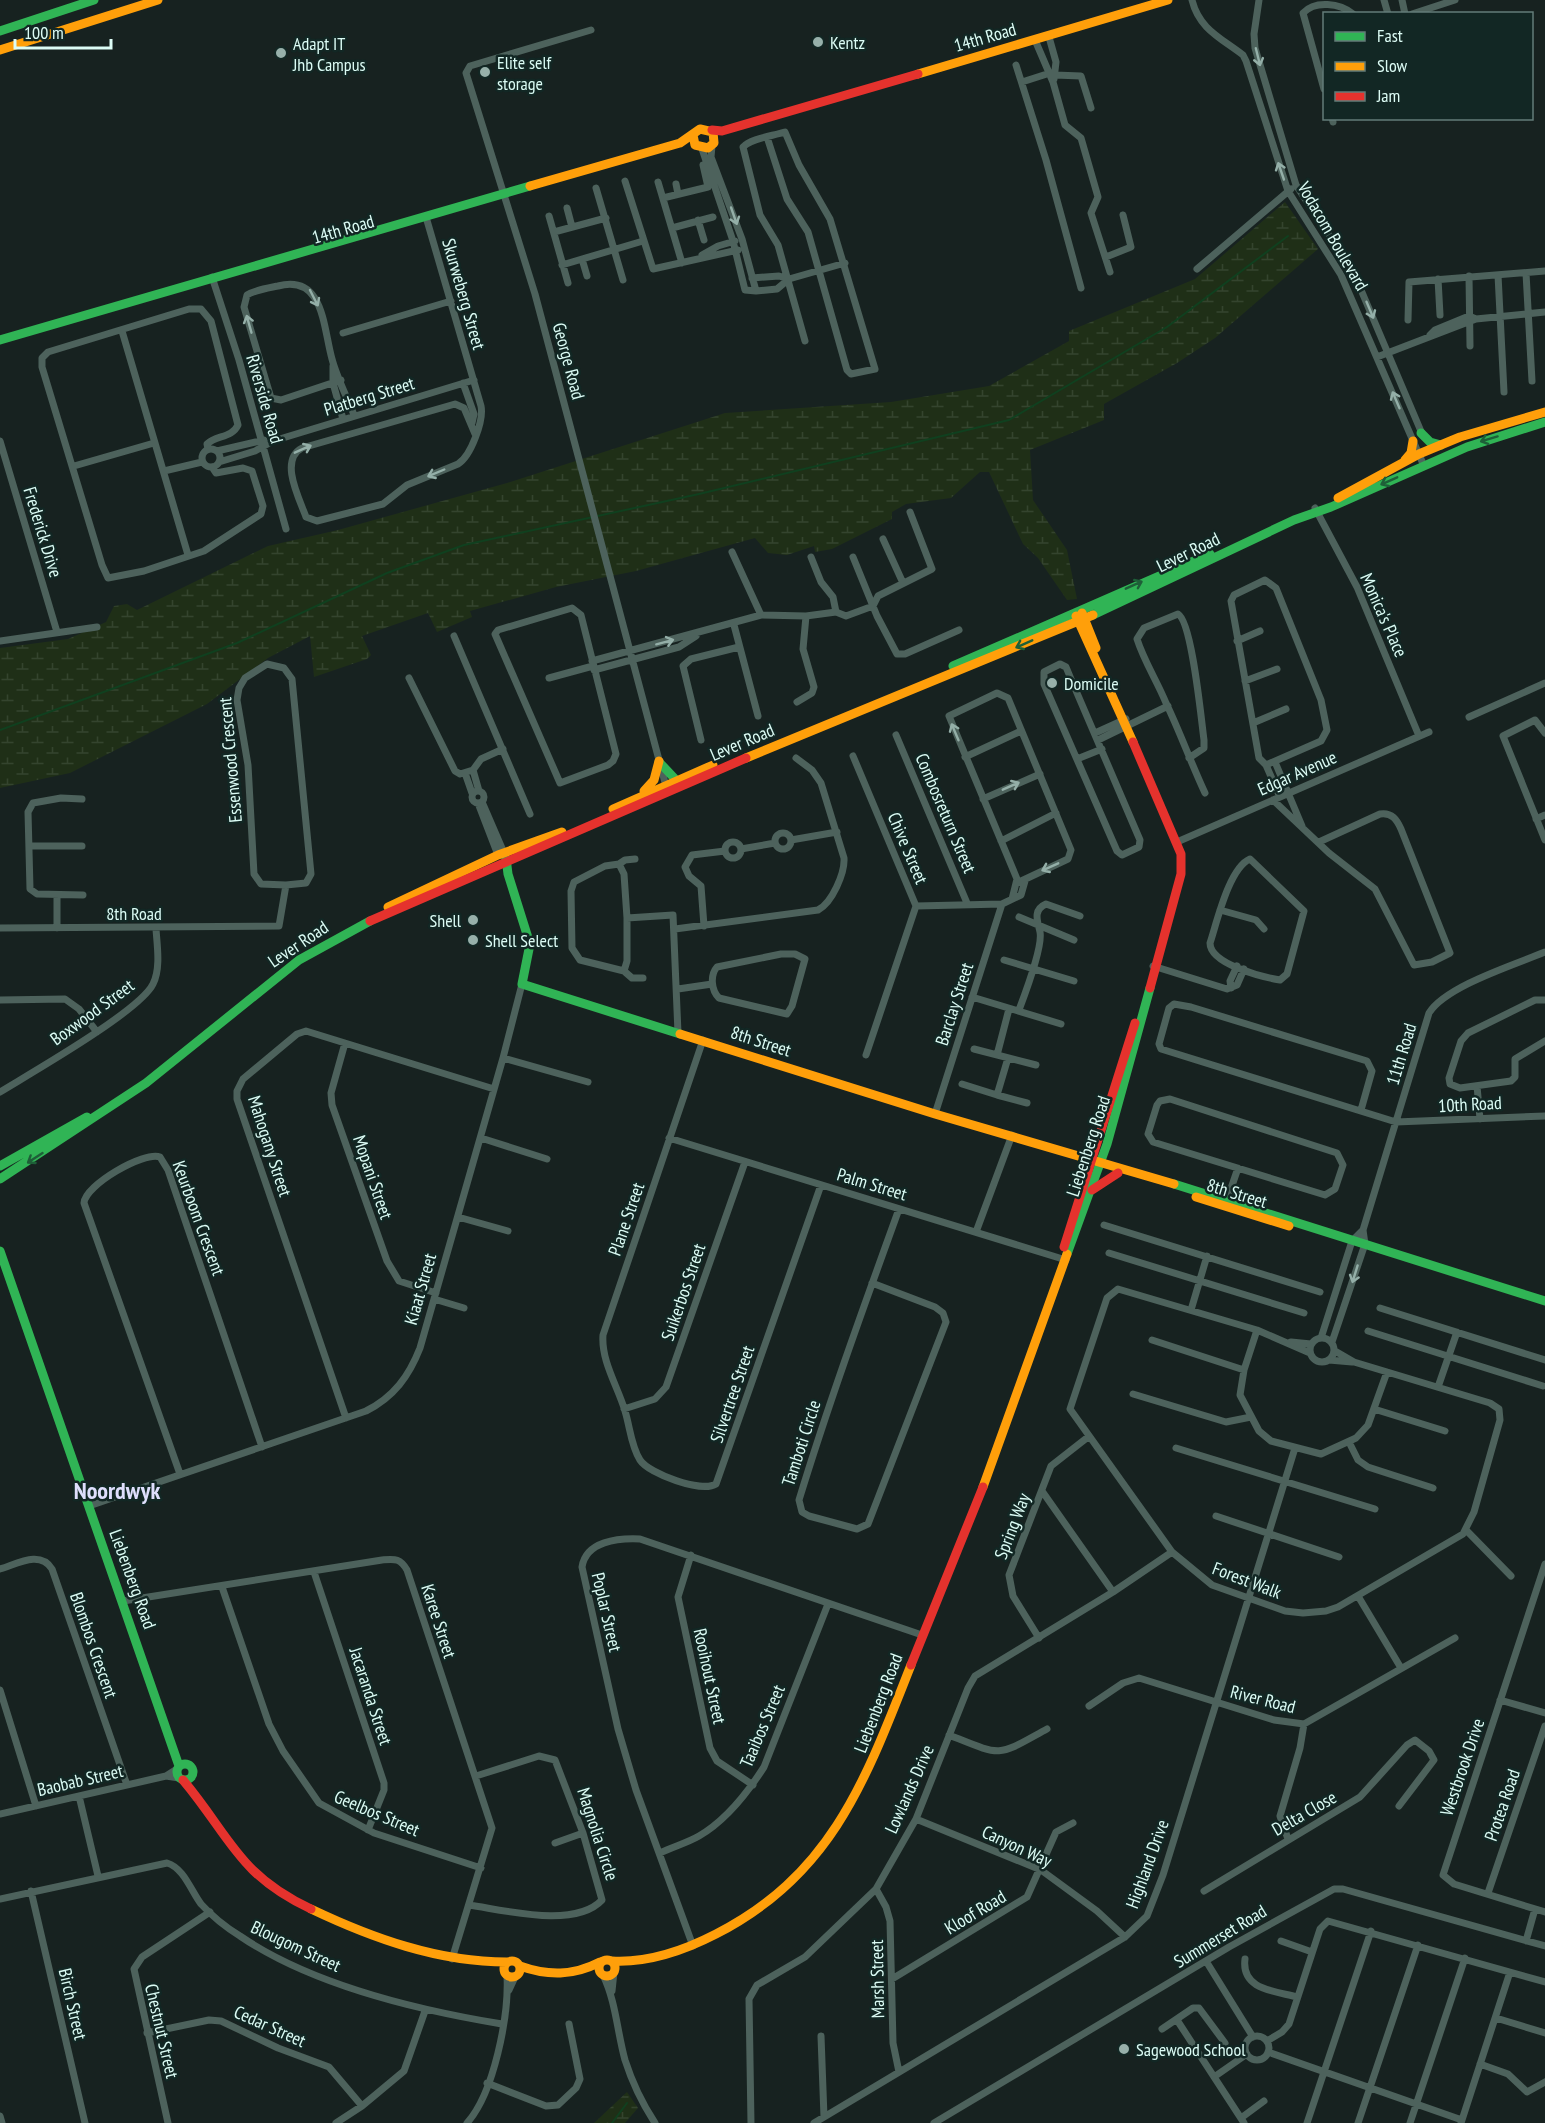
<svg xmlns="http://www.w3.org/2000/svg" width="1545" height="2123" font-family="'PT Sans Narrow',sans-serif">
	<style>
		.wetland { fill: url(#wetland-marsh) }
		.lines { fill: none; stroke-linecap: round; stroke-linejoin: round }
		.stream { stroke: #10401f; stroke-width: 2 }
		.street { stroke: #4d625c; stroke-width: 7 }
		.fast { stroke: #30b455; stroke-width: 9 }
		.slow { stroke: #ff9f0a; stroke-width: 9 }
		.jam { stroke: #e5322d; stroke-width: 9 }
		.oneway { stroke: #94afa8 }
		.oneway2 { stroke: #1e5f38 }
		.poi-dot { fill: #97b0aa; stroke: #122724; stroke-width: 2 }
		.labels { text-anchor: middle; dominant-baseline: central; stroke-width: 5; stroke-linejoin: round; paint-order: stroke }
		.street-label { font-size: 18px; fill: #dcfcf5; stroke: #122724 }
		.poi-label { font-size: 18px; fill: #dcfcf5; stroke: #122724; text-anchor: start }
		.district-label { font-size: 24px; font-weight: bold; fill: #dedefc; stroke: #122724 }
	</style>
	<defs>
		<pattern id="wetland-marsh" width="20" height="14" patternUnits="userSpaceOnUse" patternTransform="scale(1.5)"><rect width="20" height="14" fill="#1f2f17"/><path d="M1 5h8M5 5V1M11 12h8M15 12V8" fill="none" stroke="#34442e"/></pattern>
	</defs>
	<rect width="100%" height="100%" fill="#172220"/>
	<path class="wetland" d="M1285,202L1318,249L1215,338L1177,363L1104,404V420L1030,450L1033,500L1067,550L1077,599L1067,600L1038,558L1023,544L989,472H980L951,498L906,504L892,512V519L832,549L815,552L814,546L787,555L768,553L755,538L636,571L556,587L470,611L472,617L437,632L428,613L362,636L371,655L367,659L314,677L310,636L268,658L207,704L70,773L0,788V648L68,639L106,622L114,606L127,604L137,610L268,546L338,530L507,483L725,413L891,402L989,386L1069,341V331L1195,279Z
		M627,2092L638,2108L625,2123H594Z"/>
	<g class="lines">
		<path class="stream" d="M0,730L237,643L387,573L464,545L699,494L1009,420L1167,327L1288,236
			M612,2123L627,2103"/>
		<path class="street" d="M1192,0C1199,29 1221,38 1243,55L1246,61L1288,191L1341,275L1424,466
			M1259,0L1254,34L1255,48L1296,185L1353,271L1423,436
			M1384,0L1388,14
			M1402,0L1405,14
			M1412,14L1455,0
			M591,30L470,66L466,73L535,294L667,790
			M1049,37L1056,62L1054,79
			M1035,40L1053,82L1065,125L1081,138L1098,197L1091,213L1110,272
			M1016,65L1046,160L1081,288
			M1055,75L1081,76L1091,108
			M1022,82L1050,73
			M1324,89L1303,13C1315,0 1340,3 1353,14
			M1332,118L1333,122
			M767,137L787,199L808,232L847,370L851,374L875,369L830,219L799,165L785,132C773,136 751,138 743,147L760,215L778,245L805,341
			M702,149L733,241L745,290L756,291L742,239L711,157L712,146
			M625,181L653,269L738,250
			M658,182L682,263
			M676,184L678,194
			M596,188L623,280
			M663,198L708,187L703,165
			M567,208L572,227
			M549,216L568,283
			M426,217L481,406C484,420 471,456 458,464L407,485L383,504L317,521L306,517C299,498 279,460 302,448L455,404L464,408L475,434
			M698,220L704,240
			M672,228L713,217
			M554,232L606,218
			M702,255L718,246L735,241
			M1106,257L1131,247L1123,215
			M582,259L587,276
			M562,265L643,241
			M1197,269L1291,189
			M1526,273L1532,381
			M1498,275L1504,392
			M1469,276L1470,346
			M212,277L239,360L286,529
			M752,278L779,276L789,279L777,289L756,291
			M789,279L845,263
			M1438,279L1440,315
			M1408,320L1409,282L1545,271
			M122,331L188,555
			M343,333L451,301
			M1430,335L1435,330L1469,316L1476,319L1545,312
			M1377,357L1476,319
			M333,366V383L343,419
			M341,380L281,400L271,398L244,307L247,295C255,290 268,288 278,286C324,274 323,327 332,359C337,378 347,397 354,415
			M463,383L474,414L472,423
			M0,441L57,632
			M202 458a9 9 0 1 1 18 0a9 9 0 1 1-18 0Z
			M208,449L207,444C216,435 232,438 238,425L211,321L201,309H189L48,352L42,358V367L102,565L108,578L144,571L204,551L261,514L263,506L252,471L243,468L216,473L212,467
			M217,451L264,440
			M219,462L255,451L273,441L474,380
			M74,466L154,443
			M164,471L202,462
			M1315,508L1357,587L1419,736
			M883,539L903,583
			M732,552L761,615
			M811,557L821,582L833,597L836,612
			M853,557L877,616L897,654H905L959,630
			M1265,580L1276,588L1321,700L1327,730L1321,741L1266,765L1259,758L1231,601L1234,595Z
			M572,608L581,615L616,754L613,761L608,765L560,783L495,634L498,630Z
			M734,625L758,716
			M454,636L530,814
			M0,641L97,627
			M1237,641L1260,631
			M592,661L761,615L806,616L836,612L846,616L873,606L878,596L932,569L910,512
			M1060,664L1066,667L1071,679L1140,840L1139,847L1122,855L1117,851L1044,684V672Z
			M594,670L679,647L696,636
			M409,678L455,771L460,774L473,770L481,759L503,749
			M549,678L593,666
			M1245,681L1277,669
			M797,702L812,693L814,687L803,649L806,616
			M1469,717L1545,683
			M1253,723L1286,709
			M1095,733L1126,719
			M1545,733L1535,720L1503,736L1545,840
			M896,735L967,903
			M701,740L683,666L691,659L739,647
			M1098,740L1168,706
			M853,756L916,906L866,1055
			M965,757L1021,731
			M1189,758L1204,748V740C1201,718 1192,622 1178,614L1144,628L1137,639C1144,661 1157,681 1166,703C1180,732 1191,763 1205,793
			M1077,759L1102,749
			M1275,762L1302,826
			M1266,765L1280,797
			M473,770L479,791
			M465,773L472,793
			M472 797a6 6 0 1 1 12 0a6 6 0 1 1-12 0Z
			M82,799L61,798L33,803L28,812L30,889L37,894L83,895
			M983,799L1040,774
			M1273,800L1329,853L1375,889L1414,965L1432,962L1450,953L1401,829C1397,820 1392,812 1380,814L1319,842
			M482,802L504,853
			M478,803L498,855
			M1536,819L1545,815
			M775 841a8 8 0 1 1 16 0a8 8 0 1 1-16 0Z
			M791,840L837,832
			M1001,841L1056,813
			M725 850a8 8 0 1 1 16 0a8 8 0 1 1-16 0Z
			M1177,842L1429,732
			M29,846H82
			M741,849L775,843
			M1250,859L1304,911L1287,974L1280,980C1262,977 1210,964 1210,943C1217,922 1229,868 1250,859Z
			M619,864L625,860L635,859
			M1012,899L1017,879L949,716L997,693L1008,698L1071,850L1068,859L1017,883
			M916,906L1002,904L1021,895L1025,881
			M1220,910L1256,920L1264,929
			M1019,917L1074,940
			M627,918L624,874L619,864L605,866L574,882L571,891L572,948L580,960L624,971L632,978H643
			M704,926L701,886L689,876L685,867L692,855L725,851
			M0,928L279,926L286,885L306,883L311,874L292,679L284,668L267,664L245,678L239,688L237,700L248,765L254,874L261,884L286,885
			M57,928V895
			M675,929L818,910C832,903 845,873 844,858L821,783L812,770L796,758
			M781,954H795L805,959L792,1006L787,1014L719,998C711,990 710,975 717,967Z
			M1004,960L1074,981
			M1153,966L1227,989L1237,985L1244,969
			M624,971L627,961V918L673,915L678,1033
			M1231,988L1230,981L1237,966
			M678,989L712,984
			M972,997L1061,1024
			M0,1000L65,999L79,1009L97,1032
			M1545,1000H1535L1468,1033L1461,1041L1449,1078L1450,1084L1460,1088L1511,1081L1515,1077V1059L1545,1041
			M1019,1010C1025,994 1043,947 1040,932C1038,922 1032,910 1046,904L1080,916
			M703,1040L603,1335C601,1361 618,1387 625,1411C630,1427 631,1446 640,1460C649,1474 702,1493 716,1484L821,1185
			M345,1043L331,1093L332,1105L387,1261L399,1281L436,1293
			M974,1049L1036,1065
			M997,1055L1009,1009
			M503,1058L588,1082
			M1008,1058L997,1095L1027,1103
			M962,1084L997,1095
			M1477,1086L1480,1119
			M0,1092C31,1073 140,1011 153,984C161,968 157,945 156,929
			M1170,1099L1337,1153L1343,1165L1335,1189L1325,1195L1153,1142L1148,1134L1157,1105L1160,1101Z
			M1361,1110L1372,1071L1367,1061L1191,1007L1174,1004L1169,1008L1159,1044L1161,1049L1396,1122L1545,1116
			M935,1114L1002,904
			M481,1138L547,1159
			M669,1138L1066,1260
			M1226,1203L1238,1168
			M458,1217L508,1231
			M1104,1225L1320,1292
			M976,1232L1012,1135
			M1109,1253L1304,1313
			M872,1283L935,1307L943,1313L946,1322L868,1524L857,1529L809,1516L802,1512L799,1500C829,1402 864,1306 899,1209
			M434,1299L464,1308
			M1380,1308L1545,1360
			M1191,1310L1207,1256
			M1257,1330L1244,1370L1240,1395L1259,1431L1271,1441L1321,1454L1356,1438L1368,1425L1387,1372
			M1368,1331L1543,1386
			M1310 1350a12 12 0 1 1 24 0a12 12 0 1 1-24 0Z
			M1321,1338L1352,1241L1363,1230
			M1152,1340L1244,1370
			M1291,1342L1311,1344
			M1332,1342L1365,1244L1363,1230L1429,1013C1446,986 1514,965 1545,952
			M1310,1353L1257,1330L1118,1289L1107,1298L1070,1409L1172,1552L1212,1585L1285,1611L1303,1613L1326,1611L1338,1607L1463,1534L1474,1512L1500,1420L1499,1409L1490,1403L1354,1362L1335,1351
			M1329,1360L1352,1362
			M1438,1387L1457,1332
			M1133,1394L1226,1422L1251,1417
			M624,1409L655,1399L666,1387L745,1162
			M1374,1409L1445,1431
			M346,1418L237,1099V1091L243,1079L297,1034L306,1031L494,1089
			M1349,1442L1358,1460L1368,1467L1433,1488
			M1176,1448L1375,1509
			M180,1474L84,1203C85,1185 144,1151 160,1157L168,1170L262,1447
			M1042,1491L1113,1592
			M89,1506L366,1411C394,1397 409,1376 420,1348L503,1058L522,984
			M1216,1516L1339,1557
			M1466,1530L1511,1576
			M691,1555L678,1597L710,1748L717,1761L753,1785
			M1545,1564L1443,1875L1454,1884L1545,1912
			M0,1569C17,1564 40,1550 52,1569L127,1785
			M314,1572L384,1783V1790L368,1830
			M222,1587L269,1724L283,1751L319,1803L374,1833L481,1868
			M1358,1596L1401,1668
			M123,1601L382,1560C395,1559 400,1558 407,1570L492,1828L452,1959
			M1039,1638L1013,1596L1009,1575L1051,1466L1088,1437
			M0,1690L36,1806
			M1500,1700L1545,1713
			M1089,1706L1123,1683L1139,1678L1274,1720L1304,1724L1455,1638
			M949,1735C1004,1757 996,1757 1047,1729
			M166,1776L179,1778
			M79,1796L98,1876
			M0,1814L166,1776L177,1769
			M916,1819L1041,1870L1097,1911L1125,1937
			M1288,1839L1280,1816L1300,1748L1304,1724
			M555,1843L583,1833
			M660,1853C672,1847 687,1843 699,1836C725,1821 748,1792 764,1767L828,1604
			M876,1889L886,1907L890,1921L893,2043L899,2072
			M31,1891L85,2123
			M1204,1891L1360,1797L1407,1745L1415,1740L1429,1751L1434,1760L1399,1806
			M1488,1893L1545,1726
			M0,1899L167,1863C184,1868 191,1891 201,1904C211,1915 227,1928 240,1936C312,1985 417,2010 502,2024
			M469,1905C504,1910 575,1929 602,1900L583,1833L555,1760L539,1756L476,1776
			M1281,1941L1312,1952
			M1526,1941L1535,1909
			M693,1946L636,1790L618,1729L582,1567C586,1541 618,1538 640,1539L922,1635
			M1245,1959C1241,1990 1275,1991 1297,1997
			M1206,1961L1253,2037
			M603,1975C616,2002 617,2031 625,2060C632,2082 642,2103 655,2123
			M892,1979L1027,1897L1056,1832L1073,1823
			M509,1990L515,1977
			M612,1991L614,1972
			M1496,2018L1545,2033
			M1177,2020L1244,2123
			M1162,2029L1193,2008H1199L1225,2043
			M147,2033L209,2020L221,2021L278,2048L329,2067L362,2106
			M821,2036L824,2117
			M1245 2048a12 12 0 1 1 24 0a12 12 0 1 1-24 0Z
			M1267,2041L1282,2032L1289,2024L1320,1929L1328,1921L1545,1982
			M1268,2052L1462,2120
			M1480,2064L1508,2074L1527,2092L1545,2082
			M1214,2077L1247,2054
			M487,2083L546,2106L558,2105L576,2088L580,2079L569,2024
			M0,2116L2,2123
			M1241,2118L1264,2101
			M168,2123L134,1969L142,1957L210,1912
			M336,2123L362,2106L404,2071L425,2011
			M467,2123C494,2093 509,2016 507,1976
			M751,2123L749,1999L757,1985L805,1957L876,1889L916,1819L968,1688L975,1676L1113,1592L1172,1552
			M814,2123L1125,1937L1147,1916L1163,1875L1295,1448
			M934,2123L1229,1947L1334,1889H1343L1545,1946
			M1307,2123L1371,1931
			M1358,2123L1418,1945
			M1410,2123L1465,1958
			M1461,2123L1510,1972"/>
		<path class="fast" d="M0,31L94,0
			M0,340L530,186
			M1421,433L1430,442L1441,445
			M1093,615L1294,520L1331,507L1467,447L1545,422
			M953,666L1210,554
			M659,762L676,780
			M506,858L508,874L530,944L522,984L680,1034
			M0,1166L87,1117
			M0,1179L146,1083L299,960L370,921
			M1174,1184L1545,1301
			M0,1251L179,1766
			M1067,1254L1107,1144L1150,988
			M177 1772a8 8 0 1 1 16 0a8 8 0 1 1-16 0Z"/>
		<path class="slow" d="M0,50L158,0
			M918,74L1168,0
			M530,186L680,143L700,129L713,132L714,143L708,148L695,145L693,135
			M1405,460L1411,453L1413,441
			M1338,498L1419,454L1460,437L1545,412
			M1082,613L1096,648
			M1076,616L1133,742
			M746,758L1093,615
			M644,791L654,780L659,761
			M613,809L713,765
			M388,907L498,855L562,832
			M680,1034L935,1114L1174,1184
			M1196,1197L1289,1226
			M983,1487L1067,1254
			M311,1909C372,1938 438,1962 507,1962
			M599 1968a8 8 0 1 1 16 0a8 8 0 1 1-16 0Z
			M504 1969a8 8 0 1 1 16 0a8 8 0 1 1-16 0Z
			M612,1961C647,1963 685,1950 716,1934C832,1875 866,1779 911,1665
			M520,1966C548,1976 573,1976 600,1962"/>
		<path class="jam" d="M712,130L722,131L918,74
			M1133,742L1181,854V874L1150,988
			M370,921L746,758
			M1092,1190L1118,1173
			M1064,1247L1135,1023
			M911,1665L983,1487
			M183,1780C230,1836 238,1875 311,1909"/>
	</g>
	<defs><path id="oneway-shaft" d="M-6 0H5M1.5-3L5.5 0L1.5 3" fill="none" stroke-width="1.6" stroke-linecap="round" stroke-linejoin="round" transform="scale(1.5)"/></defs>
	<g class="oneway">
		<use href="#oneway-shaft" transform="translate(1258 57) rotate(76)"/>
		<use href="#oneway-shaft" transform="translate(1281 171) rotate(-109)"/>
		<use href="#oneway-shaft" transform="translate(734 216) rotate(71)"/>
		<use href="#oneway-shaft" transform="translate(314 298) rotate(63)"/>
		<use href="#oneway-shaft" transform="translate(1370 310) rotate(67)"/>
		<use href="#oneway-shaft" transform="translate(249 324) rotate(-106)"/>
		<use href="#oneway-shaft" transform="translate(1396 400) rotate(-113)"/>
		<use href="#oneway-shaft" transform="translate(303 449) rotate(-24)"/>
		<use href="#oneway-shaft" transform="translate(436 473) rotate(157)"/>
		<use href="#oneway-shaft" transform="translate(665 642) rotate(-15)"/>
		<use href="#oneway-shaft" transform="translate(955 732) rotate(-113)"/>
		<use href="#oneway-shaft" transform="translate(1011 786) rotate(-24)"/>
		<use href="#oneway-shaft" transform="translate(1050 867) rotate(156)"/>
		<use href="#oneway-shaft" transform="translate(1355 1274) rotate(107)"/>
	</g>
	<g class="oneway2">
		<use href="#oneway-shaft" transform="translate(1489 439) rotate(163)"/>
		<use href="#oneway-shaft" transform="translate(1389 481) rotate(156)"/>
		<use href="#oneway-shaft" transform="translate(1134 585) rotate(-24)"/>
		<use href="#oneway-shaft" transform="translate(1024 644) rotate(156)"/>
		<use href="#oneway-shaft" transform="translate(35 1158) rotate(147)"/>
	</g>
	<g class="poi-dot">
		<circle cx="818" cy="42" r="6"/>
		<circle cx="281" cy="53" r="6"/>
		<circle cx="485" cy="72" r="6"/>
		<circle cx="1052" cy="683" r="6"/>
		<circle cx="473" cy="920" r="6"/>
		<circle cx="473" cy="940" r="6"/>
		<circle cx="1124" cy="2049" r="6"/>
	</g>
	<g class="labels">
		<g class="street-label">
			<text transform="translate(985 37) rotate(-16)">14th Road</text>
			<text transform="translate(343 229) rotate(-16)">14th Road</text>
			<text transform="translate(1333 236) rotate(60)">Vodacom Boulevard</text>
			<text transform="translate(464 294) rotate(74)">Skurweberg Street</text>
			<text transform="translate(569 361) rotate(75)">George Road</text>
			<text transform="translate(369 396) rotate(-17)">Platberg Street</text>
			<text transform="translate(265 399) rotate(74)">Riverside Road</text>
			<text transform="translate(43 532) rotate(73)">Frederick Drive</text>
			<text transform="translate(1188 552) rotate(-26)">Lever Road</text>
			<text transform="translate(1384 615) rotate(66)">Monica's Place</text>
			<text transform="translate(742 742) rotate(-23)">Lever Road</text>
			<text transform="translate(230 760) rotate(-95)">Essenwood Crescent</text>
			<text transform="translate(1297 773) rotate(-24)">Edgar Avenue</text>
			<text transform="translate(946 813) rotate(67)">Combosreturn Street</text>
			<text transform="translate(908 848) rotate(67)">Chive Street</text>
			<text x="134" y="913">8th Road</text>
			<text transform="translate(298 944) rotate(-34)">Lever Road</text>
			<text transform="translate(954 1004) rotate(-72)">Barclay Street</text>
			<text transform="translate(92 1012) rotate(-36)">Boxwood Street</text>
			<text transform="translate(761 1041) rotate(18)">8th Street</text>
			<text transform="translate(1401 1054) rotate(-73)">11th Road</text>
			<text transform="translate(1470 1104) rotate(-3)">10th Road</text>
			<text transform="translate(270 1146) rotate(72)">Mahogany Street</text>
			<text transform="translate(1088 1146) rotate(-72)">Liebenberg Road</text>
			<text transform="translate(373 1177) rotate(71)">Mopani Street</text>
			<text transform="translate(872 1184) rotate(17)">Palm Street</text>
			<text transform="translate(1237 1193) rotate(17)">8th Street</text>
			<text transform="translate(199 1218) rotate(70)">Keurboom Crescent</text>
			<text transform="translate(626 1219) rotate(-71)">Plane Street</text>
			<text transform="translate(420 1289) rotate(-74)">Kiaat Street</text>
			<text transform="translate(683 1292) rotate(-71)">Suikerbos Street</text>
			<text transform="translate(732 1394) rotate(-71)">Silvertree Street</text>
			<text transform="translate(801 1443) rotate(-72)">Tamboti Circle</text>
			<text transform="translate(1012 1526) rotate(-69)">Spring Way</text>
			<text transform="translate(133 1579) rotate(70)">Liebenberg Road</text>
			<text transform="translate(1247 1580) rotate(21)">Forest Walk</text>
			<text transform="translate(607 1612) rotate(77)">Poplar Street</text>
			<text transform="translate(439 1621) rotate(72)">Karee Street</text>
			<text transform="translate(94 1645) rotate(71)">Blombos Crescent</text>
			<text transform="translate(710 1676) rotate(78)">Rooihout Street</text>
			<text transform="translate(371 1696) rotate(72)">Jacaranda Street</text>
			<text transform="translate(1263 1699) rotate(14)">River Road</text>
			<text transform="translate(878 1703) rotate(-69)">Liebenberg Road</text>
			<text transform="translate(762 1726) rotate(-67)">Taaibos Street</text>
			<text transform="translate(1462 1767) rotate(-71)">Westbrook Drive</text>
			<text transform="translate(80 1780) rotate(-13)">Baobab Street</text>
			<text transform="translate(909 1789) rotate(-66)">Lowlands Drive</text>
			<text transform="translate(1502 1805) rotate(-71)">Protea Road</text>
			<text transform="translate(377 1813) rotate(23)">Geelbos Street</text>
			<text transform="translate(1304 1813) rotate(-30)">Delta Close</text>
			<text transform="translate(598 1834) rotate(72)">Magnolia Circle</text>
			<text transform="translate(1017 1846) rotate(25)">Canyon Way</text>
			<text transform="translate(1147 1864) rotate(-70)">Highland Drive</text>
			<text transform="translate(975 1912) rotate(-31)">Kloof Road</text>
			<text transform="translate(1220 1936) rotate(-31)">Summerset Road</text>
			<text transform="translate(296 1946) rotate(25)">Blougom Street</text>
			<text transform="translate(877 1979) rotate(-91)">Marsh Street</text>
			<text transform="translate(73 2004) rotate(77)">Birch Street</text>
			<text transform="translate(270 2026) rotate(24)">Cedar Street</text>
			<text transform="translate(162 2031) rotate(77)">Chestnut Street</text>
		</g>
		<g class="poi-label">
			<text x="830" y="42">Kentz</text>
			<text x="293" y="43">Adapt IT<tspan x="293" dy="21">Jhb Campus</tspan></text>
			<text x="497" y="62">Elite self<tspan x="497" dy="21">storage</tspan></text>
			<text x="1064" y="683">Domicile</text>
			<text x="461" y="920" text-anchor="end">Shell</text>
			<text x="485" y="940">Shell Select</text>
			<text x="1136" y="2049">Sagewood School</text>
		</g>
		<g class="district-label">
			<text x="117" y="1490">Noordwyk</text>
		</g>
	</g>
	<rect x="1323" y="12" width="210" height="108" fill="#122724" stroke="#637c78" stroke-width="1.5"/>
	<rect x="1335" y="32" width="30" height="9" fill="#30b455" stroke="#637c78" stroke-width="1.5"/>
	<text x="1377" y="42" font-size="18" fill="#dcfcf5">Fast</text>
	<rect x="1335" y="62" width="30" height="9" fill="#ff9f0a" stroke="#637c78" stroke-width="1.5"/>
	<text x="1377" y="72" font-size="18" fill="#dcfcf5">Slow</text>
	<rect x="1335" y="92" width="30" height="9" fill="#e5322d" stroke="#637c78" stroke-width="1.5"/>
	<text x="1377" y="102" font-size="18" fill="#dcfcf5">Jam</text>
	<path d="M15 39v9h96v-9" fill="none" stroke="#dcfcf5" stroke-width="3"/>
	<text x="24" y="39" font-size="18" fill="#dcfcf5" stroke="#122724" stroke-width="4.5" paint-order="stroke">100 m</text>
</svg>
